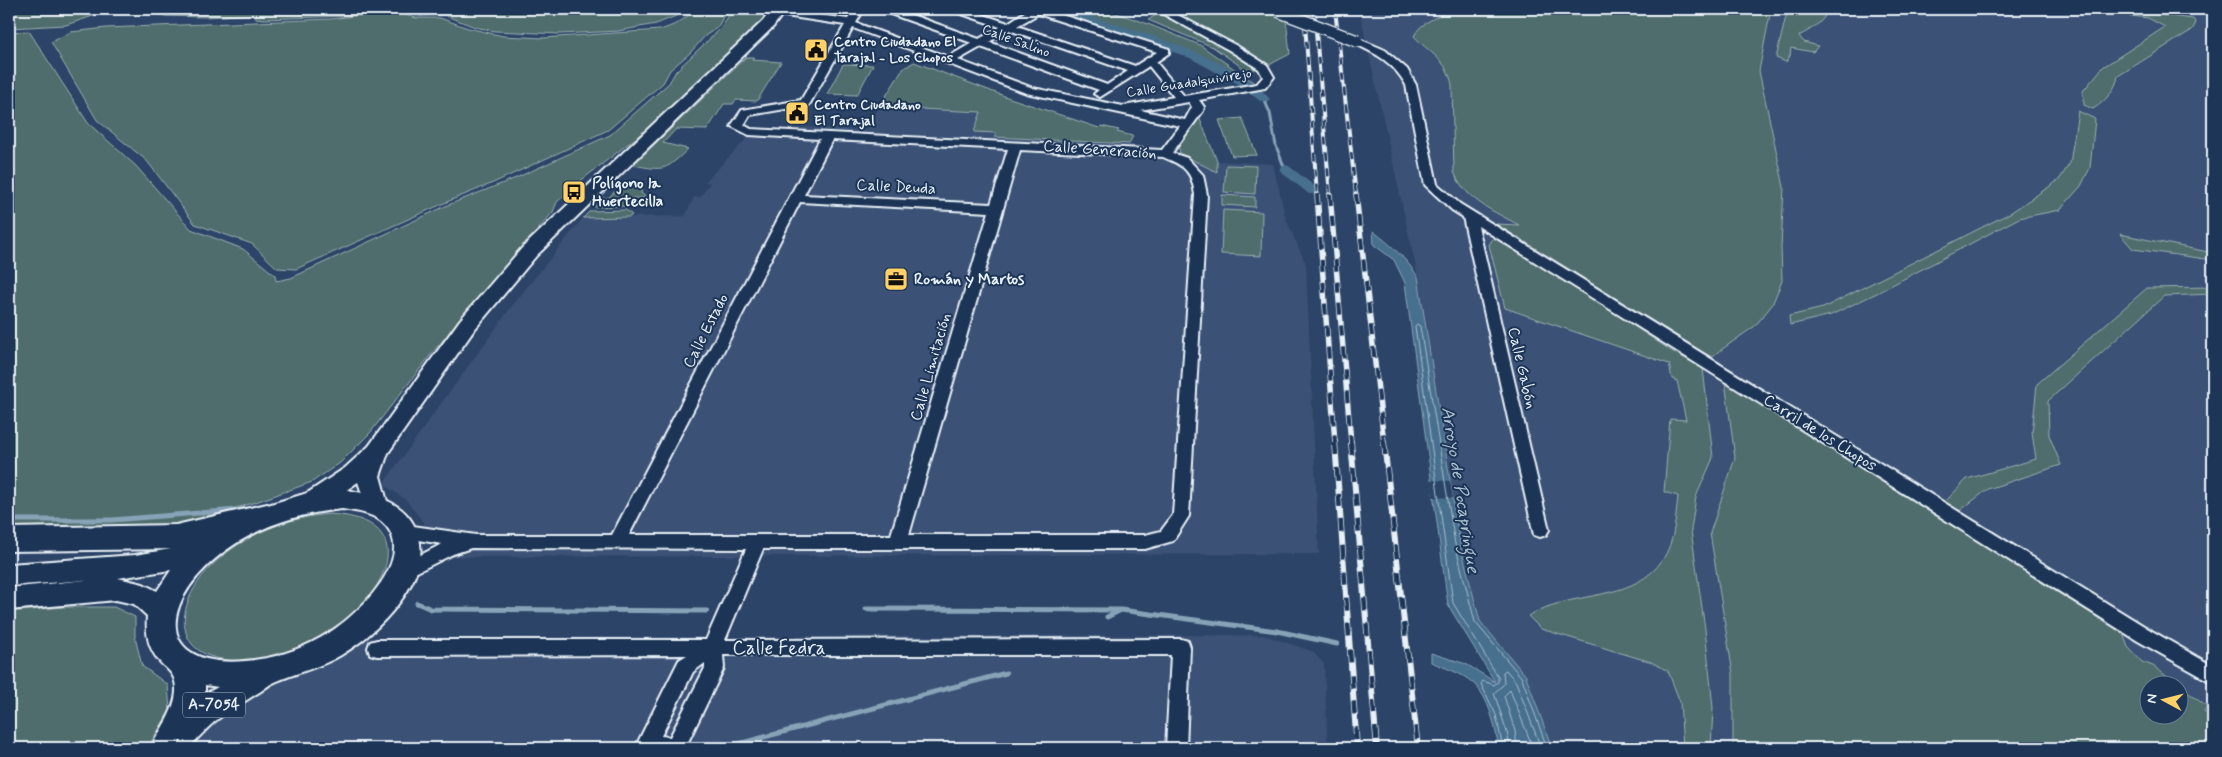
<svg xmlns="http://www.w3.org/2000/svg" width="2222" height="757" font-family="Mynerve,sans-serif">
	<style>
		.built { fill: #3b5175; fill-rule: evenodd }
		.green { fill: #506d6c; stroke: #9cafb2 }
		.water { fill: #476f8e; stroke: #87a3b8 }
		.pier { fill: #2c4467 }
		.lines { fill: none; stroke-linecap: round; stroke-linejoin: round }
		.shore { stroke: #a8bdce; stroke-width: 1 }
		.stream-far1 { stroke: #87a3b8; stroke-width: 3 }
		.stream { stroke: #87a3b8; stroke-width: 5 }
		.canal { fill: #476f8e; fill-rule: evenodd }
		.minor-casing { stroke: #e8f1f8; stroke-width: 4 }
		.secondary-casing { stroke: #e8f1f8; stroke-width: 4 }
		.primary-casing { stroke: #e8f1f8; stroke-width: 4 }
		.motorway-casing { stroke: #e8f1f8; stroke-width: 4 }
		.minor { fill: #1d3557; fill-rule: evenodd }
		.secondary { fill: #1d3557; fill-rule: evenodd }
		.primary { fill: #1d3557; fill-rule: evenodd }
		.motorway { fill: #1d3557; fill-rule: evenodd }
		.rail-far2-casing { stroke: #e8f1f8; stroke-width: 4 }
		.rail-far1-casing { stroke: #e8f1f8; stroke-width: 5.5 }
		.rail-casing { stroke: #e8f1f8; stroke-width: 6 }
		.rail-far2 { stroke: #1d3557; stroke-width: 2.5; stroke-dasharray: 8; stroke-linecap: butt }
		.rail-far1 { stroke: #1d3557; stroke-width: 4; stroke-dasharray: 11; stroke-linecap: butt }
		.rail { stroke: #1d3557; stroke-width: 4.5; stroke-dasharray: 13; stroke-linecap: butt }
		.minor-bridge-casing { stroke: #e8f1f8; stroke-width: 14; stroke-linecap: butt }
		.minor-bridge { stroke: #1d3557; stroke-width: 11 }
		.labels { text-anchor: middle; dominant-baseline: central; stroke-width: 4; stroke-linejoin: round; paint-order: stroke }
		.far-street-label { font-size: 14px; fill: #e8f1f8; stroke: #1d3557 }
		.far-poi-label { font-size: 14px; font-weight: bold; fill: #e8f1f8; stroke: #1d3557; text-anchor: start }
		.shield { fill: #1d3557; stroke: #abb9c8; stroke-width: 1 }
		.shield-label { font-size: 15px; font-weight: bold; fill: #e8f1f8 }
		.street-label { font-size: 16px; fill: #e8f1f8; stroke: #1d3557 }
		.poi-label { font-size: 16px; font-weight: bold; fill: #e8f1f8; stroke: #1d3557; text-anchor: start }
		.water-label { font-size: 18px; font-style: italic; fill: #b0c4d3; stroke: #1d3557 }
		.near-street-label { font-size: 19px; fill: #e8f1f8; stroke: #1d3557 }
	</style>
	<rect width="100%" height="100%" fill="#2c4467"/>
	<filter id="ink" filterUnits="userSpaceOnUse"><feTurbulence type="fractalNoise" baseFrequency=".02" numOctaves="2"/><feDisplacementMap in="SourceGraphic" scale="10" xChannelSelector="R" yChannelSelector="G"/><feConvolveMatrix kernelMatrix="1 2 1 2 8 2 1 2 1" color-interpolation-filters="sRGB"/></filter>
	<g filter="url(#ink)">
		<path class="built" d="M1359,9H2213V748H1552L1526,676L1480,621L1460,544L1418,277ZM2150,684H2180V714H2150Z
			M879,107L981,112L974,131L997,133L996,137L1129,144L1173,150L1216,172L1217,161L1273,164L1286,219L1306,264L1319,554L441,557L431,533L406,500L383,484L511,307L583,218L685,216L694,197H700L710,183L705,182L756,129L800,131L802,127L867,130Z
			M1264,635L1312,651L1324,664L1328,748H184L199,729L254,690L316,667L369,638Z"/>
		<path class="green" d="M9,9H114L66,25L9,28Z
			M118,9H686L681,14L656,24L618,31L560,34L495,31L475,27L444,15L420,16L391,10L346,16L264,19L255,18L257,14L206,17L165,16L144,10Z
			M694,9H727L718,27L705,36L690,53L670,70L663,83L608,130L493,183L449,201L296,269L277,268L252,244L195,224L147,161L97,120L51,42L71,32L106,28L331,19L384,12L403,14L416,18H440L468,28L503,36L543,38L660,30C673,26 686,20 694,9Z
			M733,9H771L749,35L655,123L579,182L557,202L553,212L433,352L370,433L340,463L312,482L256,502L189,522L104,531L9,532V32L29,31L88,123L136,166L191,229L243,249L275,275L276,281L291,278L448,205L516,178L610,135L669,83L676,71L721,28Z
			M1042,9H1053L1167,47L1161,48Z
			M1065,9H1104L1143,22L1200,45L1256,84L1252,85C1196,47 1129,30 1065,9Z
			M1164,9H1259L1286,19L1290,54L1269,65Z
			M1451,9H1773L1770,14L1759,71L1784,187L1781,247L1782,281L1772,305L1755,326L1711,357L1496,224L1519,225C1495,212 1465,200 1454,172L1452,85C1447,59 1430,54 1414,36C1420,22 1439,17 1451,9Z
			M1789,9H1828C1824,23 1811,29 1799,36L1804,42L1818,46L1813,52L1791,48L1790,56L1786,62L1776,58L1787,12Z
			M2070,9H2116L2193,19L2196,23L2192,30L2118,76C2116,89 2105,102 2093,109L2084,105L2083,91L2103,67L2165,27L2148,18Z
			M1159,13L1244,58L1255,66L1254,70L1243,68L1213,47L1148,20Z
			M746,57H754L752,60L781,62L757,101L736,100L733,104H724L707,130L676,129L663,143L688,149C665,171 665,171 633,165Z
			M914,62L1007,97L1099,128L1101,126L1119,130L1117,132L1133,136L1129,144L995,137L996,133L974,132L981,112L879,107L903,69Z
			M843,64L873,65L857,95L827,94Z
			M2078,111L2095,119L2090,168L2081,186L2060,210L2019,218L1875,294L1831,315L1790,325L1789,316L1823,308L2010,213L2059,180L2070,163Z
			M1199,117L1217,161V172L1180,154L1178,144Z
			M1242,118L1257,155L1232,156L1219,120Z
			M1226,165L1256,166L1255,194L1224,192Z
			M624,183L642,186L641,193L647,198H633L630,205L627,206L594,207L603,198H608Z
			M1222,195L1255,197V207L1222,205Z
			M626,210L632,215L630,217L583,218L590,211Z
			M1223,210L1262,212L1261,256L1221,254Z
			M2120,234L2213,253V260L2133,249Z
			M1494,237L1574,286L1673,352L1703,368L1713,458L1696,497L1691,530L1705,629L1713,708L1711,748H1683L1680,702L1668,671L1651,662L1541,629L1528,616C1536,612 1545,607 1553,605C1594,592 1645,596 1667,552C1675,535 1676,514 1678,496L1664,492L1670,419L1686,420L1677,381L1672,379L1669,364L1505,308L1489,245Z
			M2213,287V294L2164,296L2048,401L2049,435L2061,465L1988,489L1957,513L1942,505L1967,479L2036,459L2032,433L2037,384L2147,288Z
			M1725,381L2120,626L2128,647L2142,662L2153,666L2177,684H2150V714H2180V686L2207,707L2204,712L2213,718V748H1733V674L1710,533L1735,458Z
			M330,514C418,519 391,587 340,624C313,644 280,657 246,660C166,665 171,599 220,558C251,532 290,517 330,514Z
			M63,607H114L135,617V637L142,666L168,685L170,711L147,748H9V612Z"/>
		<path class="water" d="M1373,231C1391,245 1406,258 1418,277L1460,544L1480,621L1526,676L1552,748H1499C1495,728 1490,698 1473,683C1462,673 1445,668 1431,662V653L1466,664L1495,682L1448,605L1405,283L1394,260L1374,245Z"/>
		<path class="pier" d="M1430,480L1450,481L1453,498L1433,497Z"/>
		<g class="lines">
			<path class="shore" d="M1503,748L1496,715L1481,684L1483,681L1494,685L1498,682V677L1453,603L1415,326L1417,324L1420,326L1455,544L1475,622L1522,678L1547,748
				M1510,748L1507,732L1494,693L1504,684L1503,672L1506,670L1516,682L1541,748
				M1517,748L1515,731L1504,696L1510,690L1533,748"/>
			<path class="stream-far1" d="M1264,99L1270,113L1276,146L1285,169"/>
			<path class="stream" d="M9,520H112L249,509
				M417,603L431,609L707,611
				M866,609L1121,610
				M1107,617L1121,610L1277,631L1337,644
				M723,748L1006,673"/>
			<path class="canal" d="M1053,9C1072,8 1090,16 1109,22C1153,35 1241,63 1270,99L1268,101H1260L1240,85L1190,58Z
				M1285,165L1289,166L1317,188L1319,191L1317,194H1309L1281,172L1279,169Z"/>
			<g class="minor-casing">
				<path id="minor" d="M776,9L848,19L854,9H864L856,23L948,57L972,43L882,11L881,9H895L979,39L1000,27L953,11L952,9H966L1008,23L1029,9H1043L1169,49V53L1156,62L1184,96L1257,84L1263,77L1259,69L1229,50L1154,9H1166L1237,46L1267,65L1274,77L1265,88L1199,100L1204,107L1203,111L1172,153L1187,158L1203,175L1207,195L1189,516L1173,541L1145,549H763L725,640L1181,639L1188,641L1190,647L1186,748H1166L1171,655H723L724,668L685,748H635L679,660L687,655L377,656L370,654L368,648L370,642L377,640H706L746,549L471,548L453,554L403,579L397,577L394,572L397,567L442,544L400,537L397,532L400,527L406,525L476,535H612L820,139L749,135L731,126L742,110L801,100L845,25L772,14V10ZM1038,14L1157,52L1135,66L1017,26ZM853,28L1026,93L1180,126L1162,150L751,129L744,125L750,115L809,105ZM1009,30L1128,71L1107,85L989,42ZM981,47L1099,90L1094,94L1100,97L1149,66L1174,97L1123,106L1033,88L958,60ZM1189,102L1192,107L1185,120L1140,110ZM832,140L1008,149L991,204L804,195ZM1020,150L1163,157C1185,166 1192,171 1195,195L1173,515L1161,531L1145,535H909ZM800,202L989,212L891,535H629ZM705,663V668L670,737L661,736L693,672Z
					M1357,38L1385,50L1407,69L1416,85L1437,184L1460,204L2152,631L2213,666V683L2138,641L1478,226L1549,530L1546,535L1540,537L1534,535L1463,217L1452,210L1425,185L1406,85C1393,62 1377,54 1353,43L1352,41Z"/>
			</g>
			<g class="secondary-casing">
				<path id="secondary" d="M772,9H786L773,27L536,256L474,330L388,453L380,476L388,505L384,511L376,514L368,511L358,482C340,494 316,517 294,510L290,504L294,498L309,492L345,468L369,446L460,320L522,248L763,21Z"/>
			</g>
			<g class="primary-casing">
				<path id="primary" d="M342,489C374,495 407,500 418,535C433,579 376,635 341,655C320,668 297,672 275,682C269,684 262,691 256,694C244,702 230,710 218,719C207,727 198,739 188,748H151C159,731 177,709 176,688C175,670 164,669 156,657C147,644 146,631 147,616L134,604L116,600L9,610V588L86,580L9,586V564L135,555L177,548L204,538L233,520L271,504L301,495ZM342,509C355,511 371,513 381,521C420,553 362,610 336,628C315,643 291,653 267,658C148,680 154,597 235,544C268,523 303,513 342,509ZM171,570L157,591L143,584L118,578ZM205,685L218,687L205,694Z"/>
			</g>
			<g class="motorway-casing">
				<path id="motorway" d="M267,504L277,507L282,515L277,523L176,549L9,551V528L176,525Z"/>
			</g>
			<use href="#minor" class="minor"/>
			<use href="#secondary" class="secondary"/>
			<use href="#primary" class="primary"/>
			<use href="#motorway" class="motorway"/>
			<g class="rail-far2-casing">
				<path id="rail-far2" d="M1304,9L1317,195
					M1314,9L1330,195
					M1335,9L1356,195"/>
			</g>
			<g class="rail-far1-casing">
				<path id="rail-far1" d="M1317,194L1335,443
					M1330,194L1351,443
					M1356,194L1384,443"/>
			</g>
			<g class="rail-casing">
				<path id="rail" d="M1335,442L1357,748
					M1351,442L1377,748
					M1384,442L1418,748"/>
			</g>
			<use href="#rail-far2" class="rail-far2"/>
			<use href="#rail-far1" class="rail-far1"/>
			<use href="#rail" class="rail"/>
			<g class="minor-bridge-casing">
				<path id="minor-bridge" d="M1278,11L1357,41"/>
			</g>
			<use href="#minor-bridge" class="minor-bridge"/>
		</g>
	</g>
	<defs>
		<g id="civic-square" transform="scale(1.25)"><rect x="-9" y="-9" width="18" height="18" rx="4" fill="#ffd166" stroke="#1d3557"/><path d="M-.6-6.5H3V-4.5H.6V-3L4-1V1h2V6H-6V1h2V-1L-.6-3ZM-1.2 2.5V6h2.4V2.5Z" fill="#111"/></g>
		<g id="bus-square" transform="scale(1.25)"><rect x="-9" y="-9" width="18" height="18" rx="4" fill="#ffd166" stroke="#1d3557"/><path d="M-5-6H5V4H4V6H2V4H-2V6H-4V4H-5ZM-3.5-4V0h7V-4ZM-3.5 1.2v1.5H-2V1.2ZM2 1.2v1.5H3.5V1.2Z" fill="#111"/></g>
		<g id="office-square" transform="scale(1.25)"><rect x="-9" y="-9" width="18" height="18" rx="4" fill="#ffd166" stroke="#1d3557"/><path d="M-6-3h4V-5.5h4V-3h4V5H-6ZM-1-4.5V-3h2v-1.5ZM-6 0V1H6V0Z" fill="#111"/></g>
	</defs>
	<g fill-rule="evenodd">
		<use href="#civic-square" x="816" y="50"/>
		<use href="#civic-square" x="797" y="113"/>
		<use href="#bus-square" x="574" y="192"/>
		<use href="#office-square" x="896" y="279"/>
	</g>
	<g class="labels">
		<g class="far-street-label">
			<text transform="translate(1016 41) rotate(20)">Calle Salino</text>
			<text transform="translate(1189 83) rotate(-9)">Calle Guadalquivirejo</text>
		</g>
		<g class="far-poi-label">
			<text x="834" y="42">Centro Ciudadano El<tspan x="834" dy="16">Tarajal - Los Chopos</tspan></text>
			<text x="814" y="105">Centro Ciudadano<tspan x="814" dy="16">El Tarajal</tspan></text>
		</g>
		<rect class="shield" x="183" y="692.5" width="62" height="25" rx="4"/>
		<g class="shield-label">
			<text x="214" y="705">A-7054</text>
		</g>
		<g class="street-label">
			<text transform="translate(1100 150) rotate(4)">Calle Generación</text>
			<text transform="translate(896 187) rotate(3)">Calle Deuda</text>
			<text transform="translate(706 331) rotate(-63)">Calle Estado</text>
			<text transform="translate(931 367) rotate(-74)">Calle Limitación</text>
			<text transform="translate(1522 368) rotate(77)">Calle Gabón</text>
			<text transform="translate(1820 433) rotate(32)">Carril de los Chopos</text>
		</g>
		<g class="poi-label">
			<text x="592" y="183">Polígono la<tspan x="592" dy="18">Huertecilla</tspan></text>
			<text x="914" y="279">Román y Martos</text>
		</g>
		<g class="water-label">
			<text transform="translate(1460 490) rotate(81)">Arroyo de Pocapringue</text>
		</g>
		<g class="near-street-label">
			<text x="779" y="648">Calle Fedra</text>
		</g>
	</g>
	<rect width="2222" height="757" fill="none" stroke="#1d3557" stroke-width="30"/>
	<rect x="15" y="15" width="2192" height="727" fill="none" stroke="#e8f1f8" stroke-width="2" filter="url(#ink)"/>
	<g transform="translate(2164 700) rotate(277)"><circle r="24" fill="#1d3557" stroke="#6e8097"/>
	<path d="M0-4L9 19L0 12L-9 19Z" fill="#ffd166"/>
	<text y="-8" font-size="14" font-weight="bold" text-anchor="middle" fill="#e8f1f8">N</text>
	</g>
</svg>
